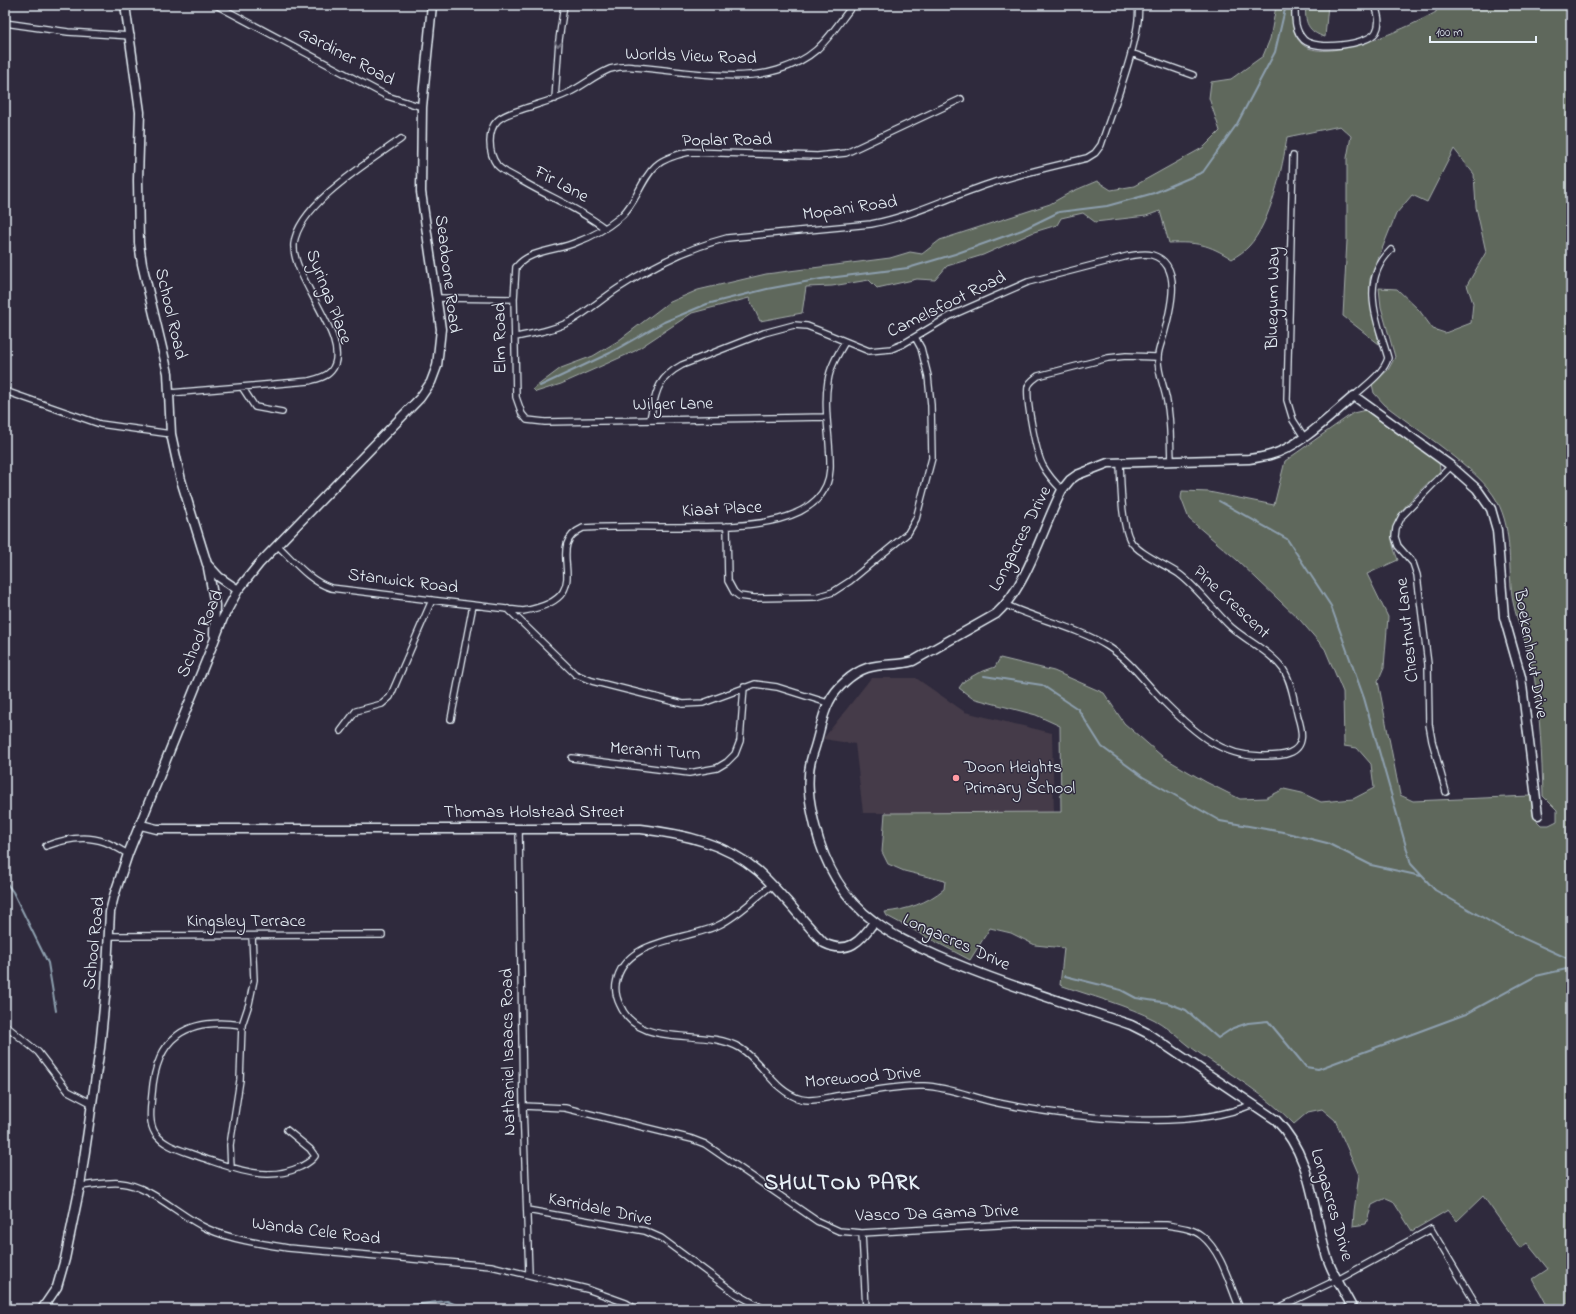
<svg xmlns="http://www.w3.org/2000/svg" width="1576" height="1314" font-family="'Indie Flower',sans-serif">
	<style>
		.built { fill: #443a48 }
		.green { fill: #5f685c; stroke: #a4acaa }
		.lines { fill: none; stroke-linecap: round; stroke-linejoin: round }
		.stream { stroke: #8d9fae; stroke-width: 2 }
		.street-casing { stroke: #e8f1f8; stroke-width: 8 }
		.secondary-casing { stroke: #e8f1f8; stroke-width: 11 }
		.street { stroke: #2f2a3d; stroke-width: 5.5 }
		.secondary { stroke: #2f2a3d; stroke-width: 8 }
		.oneway { stroke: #70707e }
		.poi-dot { fill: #ff9aa2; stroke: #2f2a3d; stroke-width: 1.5 }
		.labels { text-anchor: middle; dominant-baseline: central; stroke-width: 3; stroke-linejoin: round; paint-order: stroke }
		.street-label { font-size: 18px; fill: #e8f1f8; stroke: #2f2a3d }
		.poi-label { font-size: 18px; fill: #e8f1f8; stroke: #2f2a3d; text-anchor: start }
		.district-label { font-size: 22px; font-weight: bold; letter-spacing: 1px; fill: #e8f1f8; stroke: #2f2a3d }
	</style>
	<rect width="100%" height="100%" fill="#2f2a3d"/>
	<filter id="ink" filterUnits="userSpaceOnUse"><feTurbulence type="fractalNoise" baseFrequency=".025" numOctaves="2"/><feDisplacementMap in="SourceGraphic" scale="8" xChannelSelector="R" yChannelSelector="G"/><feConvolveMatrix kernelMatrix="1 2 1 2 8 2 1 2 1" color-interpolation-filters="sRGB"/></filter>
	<g filter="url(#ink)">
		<path class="built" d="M871,678H916L965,712L1052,733L1054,813H863L855,744L823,739Z"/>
		<path class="green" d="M1275,5H1292C1292,18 1291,33 1301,43C1323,67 1412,26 1436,12L1437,5H1571V1309H1549L1533,1279L1548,1269L1527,1243L1520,1248L1483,1196L1457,1221L1448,1210L1412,1231L1393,1201L1386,1198L1372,1205L1366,1224L1353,1226L1354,1211L1359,1175L1335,1120L1322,1109L1308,1112L1294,1124C1266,1095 1232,1075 1199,1053C1184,1043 1171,1029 1155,1020C1129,1006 1088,995 1060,985L1064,948L1035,945L1011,933L990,928L970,960L887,916L885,912C907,910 927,903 944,889L945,881L904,871L888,864L882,852L885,813L1061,812L1060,726L1036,715L972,698L959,688L964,681L978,673L995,667L1000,658L1054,671L1104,693L1124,723L1163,757L1206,782L1240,799L1266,798L1284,789L1302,793L1321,802L1353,799L1374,788L1371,764L1357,748L1344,746L1343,692L1325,649L1300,620L1237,560L1189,519L1181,498L1182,491L1209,492L1274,505L1285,461L1353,413L1366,410L1439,461L1440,471C1425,487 1394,511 1392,533C1391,542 1395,552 1398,560L1367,574L1388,617L1384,667L1378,681L1400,795L1413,801L1530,796L1535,819L1541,825H1549L1557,821V810L1543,796C1542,756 1540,715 1534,675C1530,650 1518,627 1513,602C1507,569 1514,532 1497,501C1480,469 1415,429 1385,405L1374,393L1372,384L1388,370L1395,357L1381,307L1379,288L1397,289L1419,310L1433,329L1445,333L1471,323L1473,303L1467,285L1486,252L1476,207L1474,174L1454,149L1427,202L1412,195L1396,214L1370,279V297L1379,344L1343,316L1347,240V158L1351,136L1340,126L1287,137C1283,167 1270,224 1249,246C1245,251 1238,255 1232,259C1208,244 1197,242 1169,243L1160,211L1146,216L1095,222L1083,213L1061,218L1057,225L1034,232L983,255L947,266L935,280L917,279L877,288L869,280L832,286L806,287L802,313L760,321L749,298L692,313L635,351L561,384L536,392L533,389L561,368L593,356L618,341L668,303L698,290L766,274L890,258L910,252L922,254L940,240L1050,204L1071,192L1097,181L1111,190L1134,186L1204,147L1220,131L1209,98L1211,82L1231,79L1263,56L1270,39L1276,6Z
			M1306,5H1328L1325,37C1308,32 1304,22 1306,5Z"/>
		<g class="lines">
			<path class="stream" d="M540,386L610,353L664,322L707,304L767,289L821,279L908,268L955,254L1022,230L1059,212L1107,206L1154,193L1203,172L1237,124L1275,52L1286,5
				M1219,501L1287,539L1331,606L1364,698L1411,864L1435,890L1501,928L1571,960
				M984,676L1042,685L1078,709L1102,747L1143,777L1220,821L1283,832L1327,843L1371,865L1421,876
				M5,881L13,892L48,963L56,1011
				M1065,976L1121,990L1136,998L1168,1003L1186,1010L1218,1038L1233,1028L1248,1023L1268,1021L1306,1067L1318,1069L1466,1014L1536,976L1571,968
				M196,1309L199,1307L333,1306L360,1308L394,1307L447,1301L465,1309"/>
			<g class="street-casing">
				<path id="street" d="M216,5L387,96L422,107
					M612,5L621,7L643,5
					M1295,5C1295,18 1294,30 1304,40C1316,51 1368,45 1376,32C1381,23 1378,14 1375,5
					M5,23L68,32L131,36
					M1131,53L1193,75
					M555,99L559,40L564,5
					M1293,156L1287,400L1293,420L1304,437
					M603,227C578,208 549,197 522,181C514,176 503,172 497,165C488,153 487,130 498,120C505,114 514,112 523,109C538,104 554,100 568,93C583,86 595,75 610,69C618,67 626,66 634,67C676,70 738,83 778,70C820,57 828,37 853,5
					M437,298L514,299
					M516,337C535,333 554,330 571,321C587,312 602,299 617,289C650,267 688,248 727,238L871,224C913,216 949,197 989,184C1021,173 1055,166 1087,158L1095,153L1101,145C1111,114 1143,33 1138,5
					M242,387L255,407L282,412
					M5,391L100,424L171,434
					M170,393L309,381C317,379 326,377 331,371C355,343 291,279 294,244C298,205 370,161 401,139
					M1354,396C1366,385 1384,373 1388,358C1377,320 1359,282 1391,250
					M827,417L545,422L527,420L522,414L516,397L514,299L516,267C531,249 557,251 577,242C591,237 608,227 619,218C627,212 631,204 636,196C651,167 656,159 689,152L817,156L846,153L961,99
					M650,419C656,393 656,379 682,365L764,333L794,325L807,326L820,331L869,351L891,349L903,344L950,316L1028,282L1128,256C1136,255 1145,253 1152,255C1184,264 1170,311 1164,334C1162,341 1158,350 1158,357C1157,372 1165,388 1167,402C1171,421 1170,441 1171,460
					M1062,490C1055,483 1048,475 1043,466C1036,454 1026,400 1028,387C1029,382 1034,379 1038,376L1108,358L1126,356L1157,357
					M727,526L728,581L734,592L739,596L754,598L816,597L833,592L850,581L908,533L916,519L932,458L931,405L928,376L921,348L915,337
					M277,545C294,561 309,581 331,588L523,611C605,597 538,548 583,528C615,526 648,527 680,527C724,526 826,532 830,469C831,440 823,410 828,381C830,367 838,354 845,342
					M1006,605C1039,620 1076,627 1107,646C1131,661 1146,684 1165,703C1194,732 1222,758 1265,756C1273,756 1282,756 1289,753C1306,747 1302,730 1298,717C1294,702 1292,682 1283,669C1271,652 1247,641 1231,627C1213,610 1199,589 1179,574C1166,565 1137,553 1130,540C1121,523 1121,483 1120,463
					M508,609L575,674L592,681L683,704L703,703L755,684L777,687L828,703
					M451,719L473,605
					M341,731L356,711L382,704L390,697L432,600
					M572,758L689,773L717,768L727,762L735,754L740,741L744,687
					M1446,792L1432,741L1429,724L1428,664L1417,575L1413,563L1398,546L1395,537L1396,528L1402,516L1451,466
					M519,829L523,1106L529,1274
					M46,846C64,839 86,835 105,842C113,845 121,850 128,854
					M772,885C755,898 738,916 719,925C686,941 623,938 616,984C615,991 617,999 620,1005C640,1051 703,1026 740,1048C762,1061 774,1092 801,1099C812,1102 824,1098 836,1096C864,1093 895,1085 924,1086C950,1087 973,1098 998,1103C1068,1117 1186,1133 1253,1104
					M109,936L382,935
					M5,1025L38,1052L68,1091L93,1104
					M242,1025C186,1017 156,1037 152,1094C151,1106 148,1122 155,1133C164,1147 185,1151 200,1157C233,1168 266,1183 300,1167C306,1164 311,1162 315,1156L310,1149L287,1130
					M523,1106L565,1108L692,1139L705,1144L817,1221L839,1231L862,1233L1015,1224L1166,1225C1178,1227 1192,1228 1202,1236C1222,1252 1230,1286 1240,1309
					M231,1168L230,1145L240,1080L242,1025L249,1004L254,980L252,936
					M80,1186C93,1185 107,1182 120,1183C152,1186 179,1216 208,1229C233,1240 262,1244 288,1248L491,1266L587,1289L626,1303L636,1309
					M527,1210L645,1231L661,1238L735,1293L764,1309
					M862,1233L866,1309
					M1276,1309L1343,1277L1431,1229L1479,1309"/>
			</g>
			<g class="secondary-casing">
				<path id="secondary" d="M208,568L215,605L214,634
					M238,590L259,564L420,398L431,382L437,366L441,329L421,192L422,107L432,5
					M141,825L157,829H641C683,834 725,843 758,871C782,893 802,920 824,943C848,955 861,941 874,922
					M42,1309L57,1287L65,1259L80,1186L100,1048L106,987L110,912L114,896L128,854L214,641L223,618L238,590L219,577L207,564L181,480L171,434L168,373L142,264L139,243L138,180L140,112L125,5
					M1353,1309C1345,1293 1334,1277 1328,1260C1312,1212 1314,1158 1276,1120L1147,1033L1131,1025C1067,1003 1002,984 940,957C918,947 894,937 875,922C843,899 824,863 815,826C809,801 805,778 813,753C819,737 821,717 829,702C836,688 852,673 867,668C882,663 898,666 913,661L996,614C1028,585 1042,529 1062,490L1070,480L1077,475L1108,463L1249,459C1256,458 1263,457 1270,455C1300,447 1331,415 1354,396L1451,466L1477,489L1491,509L1497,530L1504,617L1521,677L1538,815"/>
			</g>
			<use href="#street" class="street"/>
			<use href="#secondary" class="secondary"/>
		</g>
		<defs><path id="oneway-chevron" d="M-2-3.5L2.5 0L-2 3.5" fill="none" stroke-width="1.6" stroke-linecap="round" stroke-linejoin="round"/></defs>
		<use class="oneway" href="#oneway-chevron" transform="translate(558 44) rotate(96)"/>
	</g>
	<circle class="poi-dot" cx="956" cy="778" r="4"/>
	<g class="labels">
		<g class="street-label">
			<text transform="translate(346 57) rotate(28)">Gardiner Road</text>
			<text transform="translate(691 57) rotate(2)">Worlds View Road</text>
			<text transform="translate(727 141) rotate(-1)">Poplar Road</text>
			<text transform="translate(561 185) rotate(28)">Fir Lane</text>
			<text transform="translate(850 209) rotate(-8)">Mopani Road</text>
			<text transform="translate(447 274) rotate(83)">Seadoone Road</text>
			<text transform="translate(328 297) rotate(69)">Syringa Place</text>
			<text transform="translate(1274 298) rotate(-89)">Bluegum Way</text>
			<text transform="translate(947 305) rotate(-26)">Camelsfoot Road</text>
			<text transform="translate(170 314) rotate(77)">School Road</text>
			<text transform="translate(501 338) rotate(-91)">Elm Road</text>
			<text transform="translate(673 405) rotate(-1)">Wilger Lane</text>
			<text transform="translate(722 510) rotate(-3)">Kiaat Place</text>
			<text transform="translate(1021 539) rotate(-63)">Longacres Drive</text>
			<text transform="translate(403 582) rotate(7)">Stanwick Road</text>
			<text transform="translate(1231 603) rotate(43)">Pine Crescent</text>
			<text transform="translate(1408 630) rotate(-96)">Chestnut Lane</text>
			<text transform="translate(201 634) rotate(-67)">School Road</text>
			<text transform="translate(1530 654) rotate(80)">Boekenhout Drive</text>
			<text transform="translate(655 752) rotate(4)">Meranti Turn</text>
			<text x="534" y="813">Thomas Holstead Street</text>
			<text x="246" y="922">Kingsley Terrace</text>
			<text transform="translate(95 943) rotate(-84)">School Road</text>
			<text transform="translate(956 943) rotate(24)">Longacres Drive</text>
			<text transform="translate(509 1052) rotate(-91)">Nathaniel Isaacs Road</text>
			<text transform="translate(863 1078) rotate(-5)">Morewood Drive</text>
			<text transform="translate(1331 1205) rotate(74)">Longacres Drive</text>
			<text transform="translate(600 1210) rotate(12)">Karridale Drive</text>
			<text transform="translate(937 1214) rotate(-2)">Vasco Da Gama Drive</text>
			<text transform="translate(316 1232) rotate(7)">Wanda Cele Road</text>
		</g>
		<g class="poi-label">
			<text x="964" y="768">Doon Heights<tspan x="964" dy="21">Primary School</tspan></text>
		</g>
		<g class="district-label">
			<text x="842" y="1184">SHULTON PARK</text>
		</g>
	</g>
	<rect width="1576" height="1314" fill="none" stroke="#2f2a3d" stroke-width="20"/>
	<rect x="10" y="10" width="1556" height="1294" fill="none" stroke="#e8f1f8" stroke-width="1.5" filter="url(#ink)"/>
	<path d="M1430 36v6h106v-6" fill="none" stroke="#e8f1f8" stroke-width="2"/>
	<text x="1436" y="36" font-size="12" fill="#e8f1f8" stroke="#2f2a3d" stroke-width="3" paint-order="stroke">100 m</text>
</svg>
